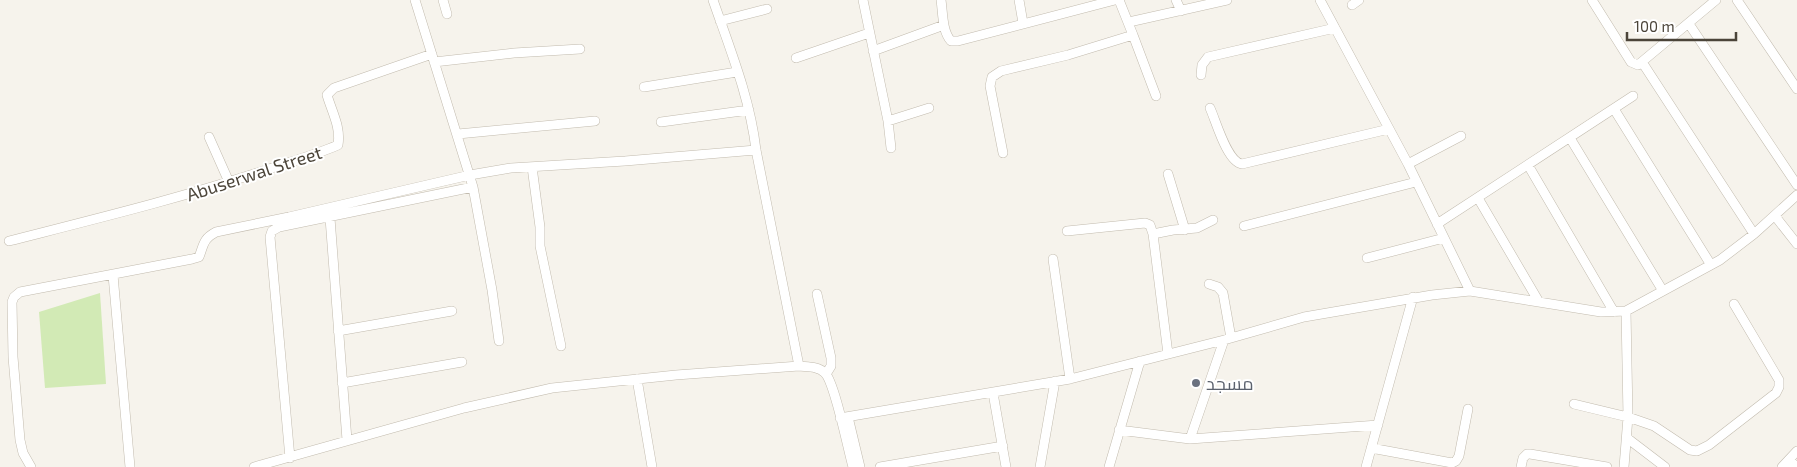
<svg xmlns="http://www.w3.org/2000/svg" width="1797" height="467" font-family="'Exo 2',Cairo,sans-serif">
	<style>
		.green { fill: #d2eab5 }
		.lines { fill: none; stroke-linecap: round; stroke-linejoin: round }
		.minor-casing { stroke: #c2bbae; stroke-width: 10 }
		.minor { stroke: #fff; stroke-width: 9 }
		.worship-dot { fill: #6b7280; stroke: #fff; stroke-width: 2 }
		.labels { text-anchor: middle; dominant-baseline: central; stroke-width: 4; stroke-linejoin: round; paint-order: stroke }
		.street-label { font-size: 18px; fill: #4b4439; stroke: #fff }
		.worship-label { font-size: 18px; fill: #5b616d; stroke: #fff; text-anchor: start }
	</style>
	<rect width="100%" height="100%" fill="#f6f3ec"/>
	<path class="green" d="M100,293L106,384L45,388L39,312Z"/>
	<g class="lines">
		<g class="minor-casing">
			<path id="minor" d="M415,0L473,187L492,290L499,341
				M443,0L447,14
				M713,0C730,49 750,98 756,150L799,366
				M863,0L888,121L891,148
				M941,0C943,13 942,31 951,41H958L1115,0
				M1019,0L1023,23
				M1176,0L1181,11
				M1320,0L1408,164L1470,291
				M1592,0L1631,62L1638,65L1716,0
				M1737,0L1797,89
				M1352,5L1359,0
				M720,21L767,9
				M1129,22L1227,0
				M1689,24L1797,185
				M1133,35L1156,96
				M873,51L944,25
				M796,58L869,33
				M434,62L514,53L580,49
				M1642,62L1754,234
				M1201,75L1202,65L1208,57L1335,28
				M644,87L737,72
				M1210,108C1216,121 1227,162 1242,164L1389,129
				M1614,109L1711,265
				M888,121L929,108
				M661,122L749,110
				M458,134L595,121
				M209,137L229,182
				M1570,138L1663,291
				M1003,153L990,86L992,77L1001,71L1068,55L1133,35L1119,0
				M1408,164L1461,136
				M1528,165L1614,312
				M532,167L540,227V246L561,346
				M1168,174L1185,230
				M1478,198L1539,302
				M1775,216L1797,244
				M330,218L347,440
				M1437,224L1633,96
				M1244,226L1416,182
				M1067,231L1145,223L1150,225L1153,234L1168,354
				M1153,234L1173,230L1197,228L1213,220
				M9,241C95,219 181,198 266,170C290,162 315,155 338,145C341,127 332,112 327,95L334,88L432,54
				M1367,258L1444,238
				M1053,259L1070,379
				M113,275L130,467
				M1209,284L1218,287L1223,293L1231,338
				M817,294L831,358V366L826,374
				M338,331L452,311
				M637,379L652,467
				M342,383L462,362
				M993,393L1006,467
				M1574,404L1628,417L1654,426L1690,450L1697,451L1709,445L1776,393L1779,387V380L1734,304
				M848,417L860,467
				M840,418L1070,379L1224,340L1304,317L1432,295L1470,291L1601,312L1626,311L1720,260L1754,234L1797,195
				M1119,430L1190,439L1378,425
				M1627,438L1665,467
				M1190,439L1224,340
				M1371,448L1452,463L1456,461L1459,456L1468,409
				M290,458L270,237L272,231L279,227L473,187
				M1789,460L1797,467
				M31,467L23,453L20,440L13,357L12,302L14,297L20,292L192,259L199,257C204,244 203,239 216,232L289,217L470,175L511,168L625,161L756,150
				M254,467L464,408L552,388L676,375L799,366C808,367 818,366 825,373C835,383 848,450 853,467
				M880,467L1003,446
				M1040,467L1055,381
				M1109,467L1140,361
				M1366,467L1413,297
				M1521,467L1523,458L1527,454H1530L1607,467
				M1624,467L1628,417L1626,311
				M1782,467L1797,451"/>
		</g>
		<use href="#minor" class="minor"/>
	</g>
	<circle class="worship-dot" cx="1196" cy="383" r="5"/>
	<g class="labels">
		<g class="street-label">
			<text transform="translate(254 173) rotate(-18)">Abuserwal Street</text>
		</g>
		<g class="worship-label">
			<text x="1206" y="383">مسجد</text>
		</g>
	</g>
	<path d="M1627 32v8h109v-8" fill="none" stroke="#4b4439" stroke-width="2.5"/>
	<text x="1634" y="32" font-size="15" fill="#4b4439" stroke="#ffffff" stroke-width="4" paint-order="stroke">100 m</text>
</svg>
